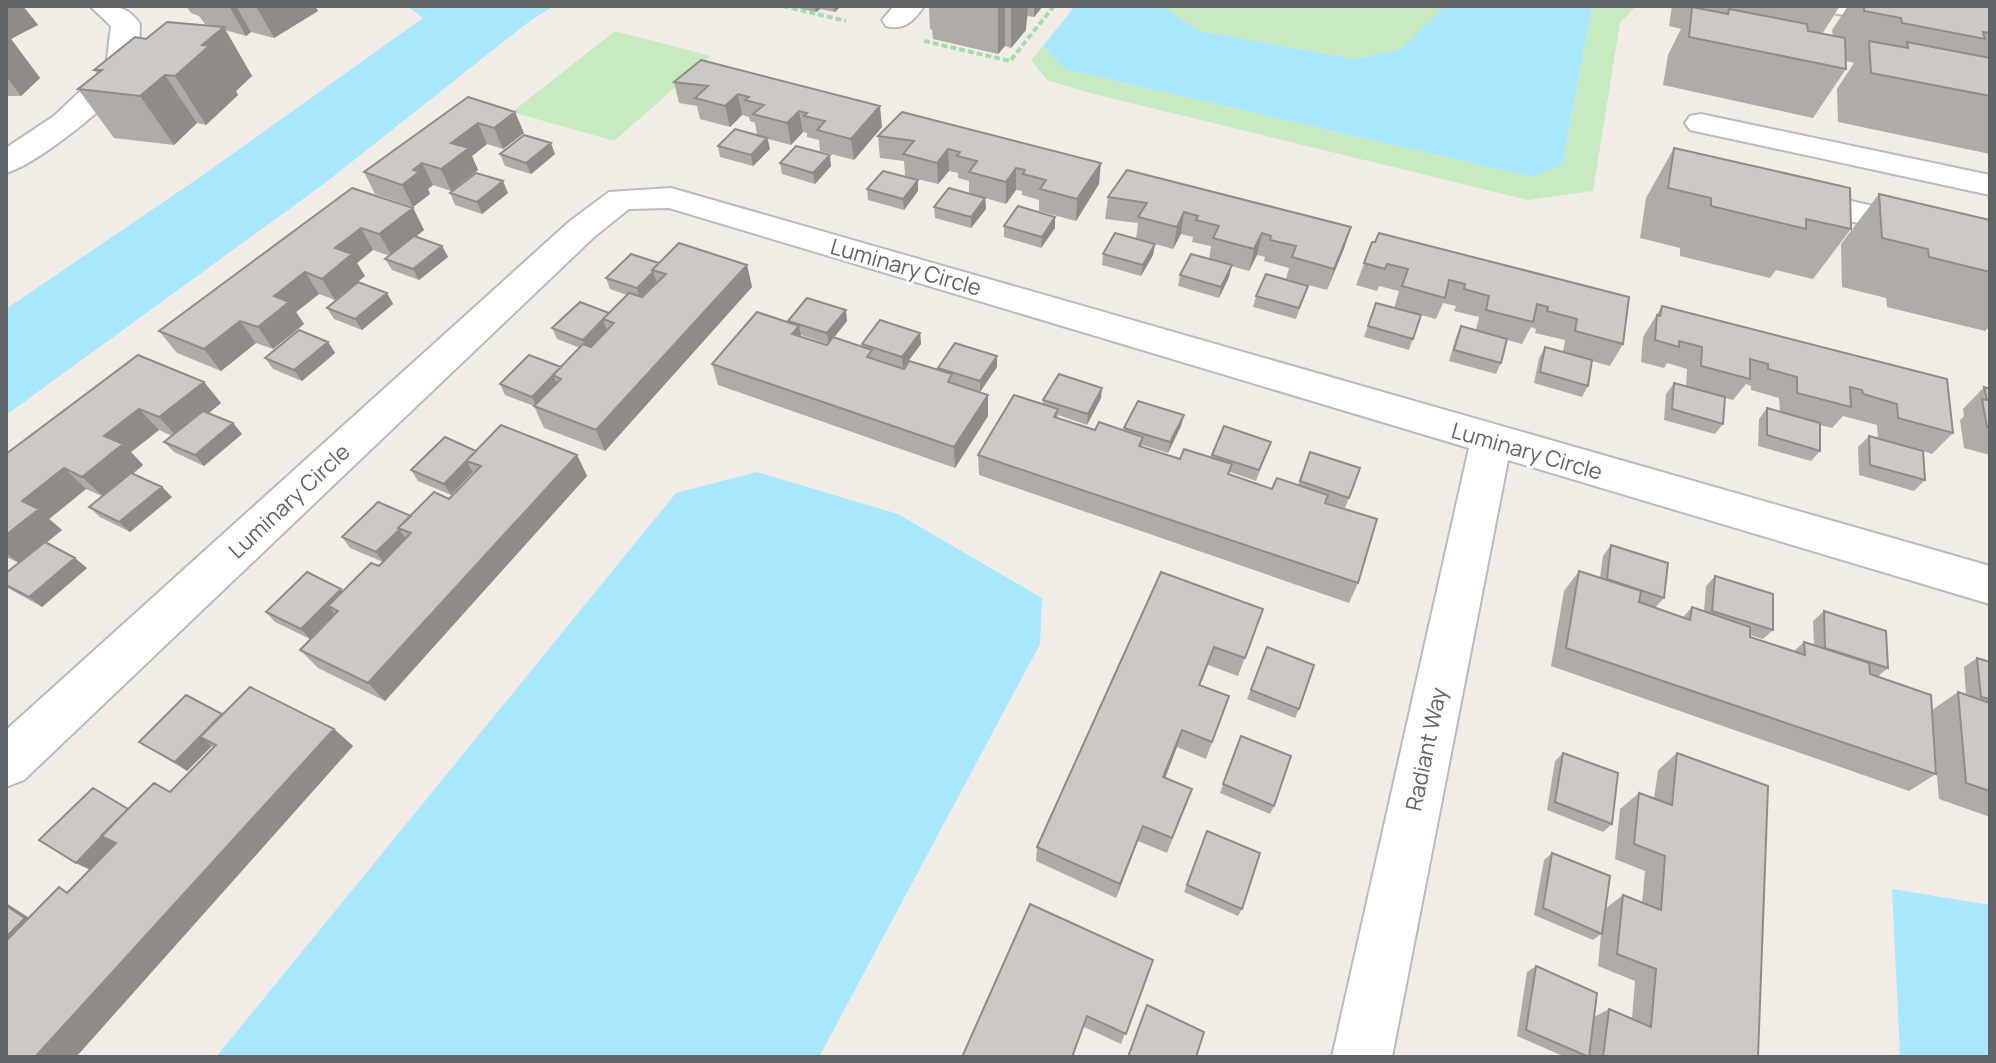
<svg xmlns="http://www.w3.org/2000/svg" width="1996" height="1063" font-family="Manrope,sans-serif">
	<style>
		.green { fill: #c8eac1 }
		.water { fill: #a9e7ff }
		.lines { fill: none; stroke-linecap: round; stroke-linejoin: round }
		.minor-casing { stroke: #b7babe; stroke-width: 4 }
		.path { stroke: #a3dda9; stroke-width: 4; stroke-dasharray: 6 3; stroke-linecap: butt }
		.minor { fill: #fff; fill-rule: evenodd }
		.wall { fill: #afaca8; fill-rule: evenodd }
		.shaded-wall { fill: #8f8c88 }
		.building { fill: #ccc8c3; stroke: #8f8c88; stroke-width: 2 }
		.labels { text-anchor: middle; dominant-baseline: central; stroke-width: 6; stroke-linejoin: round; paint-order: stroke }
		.street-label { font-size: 22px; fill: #5e6468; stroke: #fff }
	</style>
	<rect width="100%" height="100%" fill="#f1ede6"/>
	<path class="green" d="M1162,6H1445L1401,49L1355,59L1199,31Z
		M1592,6H1636L1620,23L1593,191L1528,200L1086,92L1047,80L1031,60L1043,46L1064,69L1532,177L1562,165Z
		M615,31L711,56L614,141L512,112Z"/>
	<path class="water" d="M407,6H554L531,20L325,183L6,415V309L206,173L423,18Z
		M1075,6H1162L1199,31L1355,59L1401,49L1445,6H1592L1562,165L1532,177L1064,69L1043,46Z
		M757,472L898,514L1042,598L1040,644L819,1057H216L676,493Z
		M1892,889L1990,905V1057H1900Z"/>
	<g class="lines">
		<g class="minor-casing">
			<path id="minor" d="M90,6C112,6 127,4 140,24C139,38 141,62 134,73C117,101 36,165 6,173V148L54,116L106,67L111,26Z
				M894,6H924C914,21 904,31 886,26L882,20Z
				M1824,6H1884L1990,25V43L1838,14L1828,12Z
				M1701,114L1990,175V195L1690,130L1685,123L1690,116Z
				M671,188L1990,566V604L1508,460L1392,1057H1332L1469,448L669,208L629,209L594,237L24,780L6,787V730L570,221L609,192Z
				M1793,188L1990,232V254L1781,205L1776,198L1781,191Z"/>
		</g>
		<path class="path" d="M783,6L846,21
			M924,41L1010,61L1054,6"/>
		<use href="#minor" class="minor"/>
	</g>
	<path class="wall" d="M6,6H23L38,25L22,33L11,39L40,78L21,96H6Z
		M186,6H315L318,11L274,38L251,32L246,36L225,30L252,76L236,91L238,95L206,125L197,123L174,145L114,138L78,89L97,74L94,70L146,39L211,26L205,24L199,16L191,13Z
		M789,6H841L835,12L820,9L816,12Z
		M929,6H1043L1034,17L1028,16L1026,19V30L1011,48L1005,46L998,54L933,39L932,30L930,29Z
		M1672,6H1840L1822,34L1833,36L1832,30L1848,6H1990V154L1838,122L1837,89L1854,63L1846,61V69L1813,118L1663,85L1668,55L1681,29L1669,26Z
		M701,60L882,127L854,160L820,151L819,140L807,137V133L803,132L791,145L768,139L770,149L753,166L720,157L718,146L757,135L755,123L750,121L749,117L742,115L730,127L700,119L697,106L679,103L674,82Z
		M468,97L515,112L524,133L503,149L487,144L472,156L478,170L451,191L433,185L428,189L430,194L413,207L375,194L364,172Z
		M902,112L1099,184L1076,221L1039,211V200L1022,195V191L1016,190L1006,204L985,198L986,209L971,228L935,218L934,207L969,193V181L958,178V173L949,171L938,184L905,176L904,161L880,158L878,136Z
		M1674,148L1851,229L1813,279L1776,270L1770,278L1680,256V248L1640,238L1646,198Z
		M500,154H555L531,174L505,166Z
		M780,163L831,166L815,184L782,174Z
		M918,180V191L904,210L868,200L867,189Z
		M352,188L413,208L424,230L415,237L442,246L448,257L419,280L392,270L385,259L390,256L373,250L357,263L365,276L335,300L319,294L296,312L304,324L273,349L256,343L221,371L177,353L159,331Z
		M450,193H508L482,214L455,205Z
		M1879,194L1990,220V326L1985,331L1887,307L1886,298L1842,287L1841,244Z
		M1108,197L1351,227L1327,290L1286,279L1289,268L1264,261L1265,257L1257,255L1249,271L1231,266L1229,277L1219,298L1178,286L1180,275L1209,259L1211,246L1192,242L1193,237L1181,234L1173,249L1155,244L1153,255L1141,276L1102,265L1103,254L1136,239L1138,223L1105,219Z
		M1055,217V228L1041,248L1004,237V226Z
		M1372,242L1629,297L1623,344L1610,366L1592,361L1588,386L1582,397L1534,383L1539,358L1545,347L1563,352L1565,340L1535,333L1536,329L1531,327L1522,344L1507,340L1501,363L1496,374L1449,361L1456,337L1461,326L1476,330L1479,317L1454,311L1456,306L1443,303L1436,319L1421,315L1409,350L1364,337L1376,303L1394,308L1399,291L1379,286L1377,291L1356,285Z
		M659,263L747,265L752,287L605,451L544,428L534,406L505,395L500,384L561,367L580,348L557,339L552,328L609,313L627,295L610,289L606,278Z
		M1308,286L1296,319L1253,307L1256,296Z
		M387,293L393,304L362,330L334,319L327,308Z
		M1662,306L1947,379L1953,433L1932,454L1923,451L1925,480L1914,491L1859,475L1858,447L1869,436L1878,439L1877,425L1843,416L1832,428L1820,425V451L1811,461L1758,446L1759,419L1767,408L1780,411L1779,398L1751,390V386L1746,384L1733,400L1725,398L1723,424L1715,434L1664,420L1666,394L1674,383L1686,386L1687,369L1667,363L1664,368L1641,362L1643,337Z
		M788,321H847L834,337L862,347V344L920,333L921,344L903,368L873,358L904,369L938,370V368L997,356V367L980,392L953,383L988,395V416L955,468L718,385L712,364L788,323ZM801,335L828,344L827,345L801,337Z
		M328,342L335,353L302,381L273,369L265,358Z
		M204,382L221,403L209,413L233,423L242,434L204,466L174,452L164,442L172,436L159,430L131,452L143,465L133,474L162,487L172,497L130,532L100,517L89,507L102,496L86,489L49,519L62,530L46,543L87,568L42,607L6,587V573L19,563L6,557V454Z
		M1984,387L1990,389V455L1964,448L1960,420L1964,416L1963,409Z
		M1101,398L1087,425L1058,415V418L1095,430H1124V428L1184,415L1181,426L1168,453L1142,445V447L1180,459L1211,458L1212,455L1271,442L1256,481L1230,472L1229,474L1272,489L1298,485L1310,452L1349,498L1345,508L1326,502L1358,583L1349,603L979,475L978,455L1043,405V400Z
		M476,451L577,455L587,476L385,701L318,668L300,650L310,639L275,622L266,612L343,591L379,566L383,562L350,548L342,537L411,516L449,499L474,474L473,472L451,495L418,481L411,470Z
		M1611,545L1664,598L1655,608L1683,617L1692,607L1704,611L1706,586L1715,576L1773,630L1763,639L1750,635V637L1794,651L1804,642L1814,645L1813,621L1824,611L1888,668L1877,677L1932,710L1958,692L1966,695L1964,667L1977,658L1990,662V817L1939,799L1932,718L1936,774L1909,791L1551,666L1564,591L1579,571L1600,578L1603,556Z
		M1161,572L1263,609L1238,676L1208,665L1200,685L1229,696L1206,759L1177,747L1165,778L1186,805L1167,853L1138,841L1116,898L1036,861L1037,847Z
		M1267,647L1299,709L1295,718L1247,699Z
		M222,714L334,729L353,746L76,1057H6V903L29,918L69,892L90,870L76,863L128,809L170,792L214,748L212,746L187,771L152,750L139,742Z
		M1241,736L1274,806L1270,814L1220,793Z
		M1563,753L1612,824L1603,832L1547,810L1555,761Z
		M1677,753L1758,1057H1565L1517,1036L1527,972L1536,966L1594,1017L1609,1009L1632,1018L1635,981L1598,966L1601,934L1593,940L1534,915L1544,860L1552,853L1606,908L1623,895L1642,903L1645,871L1615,859L1620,809L1639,793L1654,799L1658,770Z
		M1207,831L1242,909L1238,916L1184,892Z
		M1153,960L1121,1044L1084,1027L962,1057Z"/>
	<path class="shaded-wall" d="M6,6H23L38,25L22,33L11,39L40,78L21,96L6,76Z
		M229,6H236L251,32L246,36Z
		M256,6H315L318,11L274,38Z
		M815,6H819L820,9L816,12Z
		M834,6H841L835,12Z
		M998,6H1005V46L998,54Z
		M1011,6H1028L1026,30L1011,48Z
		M1034,6H1043L1034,17Z
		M224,27L252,76L236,91L238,95L206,125L175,76L202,45Z
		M165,75L197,123L174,145L140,96Z
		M738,94L742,115L730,127L725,106Z
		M880,106L882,127L854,160L851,139Z
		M799,111L803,132L791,145L787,123Z
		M515,112L524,133L503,149L494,128Z
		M478,123L487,144L472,156L478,170L451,191L441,169L451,143Z
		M767,138L770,149L753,166L751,155Z
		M551,143L555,154L531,174L526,163Z
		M948,149L949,171L938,184L937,163Z
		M830,155L831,166L815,184L813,173Z
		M422,163L433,185L428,189L430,194L413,207L402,185L413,170Z
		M1101,163L1099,184L1076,221L1077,199Z
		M1016,168V190L1006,204V182Z
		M918,180V191L904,210L903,199Z
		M503,181L508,193L482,214L477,202Z
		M985,198L986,209L971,228V217Z
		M413,208L424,230L392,256L379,234Z
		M1184,212L1181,234L1173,249L1177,227Z
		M1055,217V228L1041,248L1042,237Z
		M1351,227L1344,249L1327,290L1334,269Z
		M361,228L373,250L357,263L365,276L335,300L322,279L335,248Z
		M1262,233L1257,255L1249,271L1254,249Z
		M1155,244L1153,255L1141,276L1143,265Z
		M442,246L448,257L419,280L413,269Z
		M747,265L752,287L605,451L596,430Z
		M1232,265L1229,277L1219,298L1221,287Z
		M305,272L319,294L296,312L304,324L273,349L258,327L274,296Z
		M653,272L657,283L640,299L637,288Z
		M387,293L393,304L362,330L355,319Z
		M846,310L847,321L829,344L827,333Z
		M603,320L607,331L588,351L583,340Z
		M240,321L256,343L221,371L204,349Z
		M799,326L803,348L792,334Z
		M920,333L921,344L903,368L902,357Z
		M328,342L335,353L302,381L294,370Z
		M997,356V367L980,392V381Z
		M553,375L558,386L537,407L532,397Z
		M204,382L221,403L178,438L159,417Z
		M1102,388L1101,398L1087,425L1088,414Z
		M988,395V416L955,468L954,447Z
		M139,409L159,430L131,452L143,465L104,497L82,477L104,436Z
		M1184,415L1181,426L1168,453L1170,442Z
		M233,423L242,434L204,466L195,455Z
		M577,455L587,476L385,701L368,683Z
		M467,462L473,472L451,495L444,484Z
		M64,468L86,489L49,519L62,530L20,564L6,553V535L22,501Z
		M162,487L172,497L130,532L119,522Z
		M399,530L407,540L384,563L376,552Z
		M75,558L87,568L42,607L29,597Z
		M341,589L350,599L328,606L335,614L310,639L301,629Z
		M1214,647L1208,665L1193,703L1199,685Z
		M334,729L353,746L76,1057H35Z
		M1182,730L1177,747L1159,794L1163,777Z
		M201,737L212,746L187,771L175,762Z
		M1143,826L1138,841L1116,898L1120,884Z
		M103,836L116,844L91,870L76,863Z
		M6,903L40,925L6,960Z"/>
	<path class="building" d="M1864,6H1990V33L1983,32L1985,39L1902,23L1901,18L1864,11Z
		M1692,7L1728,14L1729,9L1807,24L1808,31L1845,38L1846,69L1689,37Z
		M167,22L224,27L202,45L209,46L175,76L165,75L140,96L78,89L102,70H94L135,37L146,39Z
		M1869,41L1908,48L1907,42L1990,58V96L1871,73Z
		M701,60L880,106L851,139L817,130L825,121L804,116L807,113L799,111L787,123L753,114L764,105L745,100L749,97L738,94L725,106L695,98L708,86L674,82Z
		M468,97L515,112L494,128L478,123L451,143L469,148L441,169L422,163L413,170L419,172L402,185L364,172Z
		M902,112L1101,163L1077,199L1040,189L1046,180L1023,174L1025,170L1016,168L1006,182L969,172L977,161L957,156L960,152L948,149L937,163L903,154L914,141L878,136Z
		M735,129L767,138L751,155L718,146Z
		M524,135L551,143L526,163L500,154Z
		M796,146L830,155L813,173L780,163Z
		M1674,148L1850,188L1851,229L1806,219V229L1711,206V198L1668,188Z
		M1127,170L1351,227L1334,269L1292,257L1296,246L1270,240L1271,236L1262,233L1254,249L1213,238L1219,226L1196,220L1198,216L1184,212L1177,227L1138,217L1147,203L1108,197Z
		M883,171L918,180L903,199L867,189Z
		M476,173L503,181L477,202L450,193Z
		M352,188L413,208L379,234L361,228L335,248L352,254L322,279L305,272L274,296L289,302L258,327L240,321L204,349L159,331Z
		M949,188L985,198L971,217L934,207Z
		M1879,194L1990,220V272L1929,257L1928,249L1882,238Z
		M1018,206L1055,217L1042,237L1004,226Z
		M1115,233L1155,244L1143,265L1103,254Z
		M1379,233L1629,297L1623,344L1575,331L1577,319L1547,311L1548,307L1537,304L1533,322L1486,310L1489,296L1464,289L1465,284L1449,280L1445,298L1402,286L1408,269L1387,264L1385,269L1364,263L1372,242H1375Z
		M414,236L442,246L413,269L385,259Z
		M679,243L747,265L596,430L534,406L561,379L553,375L583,344L591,347L614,323L603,319L629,293L642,297L666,274L652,270Z
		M631,254L659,263L652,270L653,272L637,288L606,278Z
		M1191,254L1232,265L1221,287L1180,275Z
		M1266,274L1308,286L1299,308L1256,296Z
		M358,282L387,293L355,319L327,308Z
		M807,298L846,310L827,333L788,321Z
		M580,302L609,313L583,340L552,328Z
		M1376,303L1421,315L1413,339L1368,326Z
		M1662,306L1947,379L1953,433L1898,418L1897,404L1863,394L1862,390L1850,387L1851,407L1797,393V377L1768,369V364L1750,359V379L1701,366L1702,347L1679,341V347L1655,340L1657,315L1660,316Z
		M757,312L799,326L792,334L827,345L833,337L872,350L867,357L904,369L909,361L952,374L948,382L988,395L954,447L712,364Z
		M880,320L920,333L902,357L862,344Z
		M1461,326L1507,339L1501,363L1454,350Z
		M299,330L328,342L294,370L265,358Z
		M955,343L997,356L980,381L938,368Z
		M1545,347L1592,360L1588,386L1540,372Z
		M138,355L204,382L159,417L139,409L104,436L123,444L82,477L64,468L22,501L39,509L6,535V454Z
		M529,355L561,367L532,397L500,384Z
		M1059,374L1102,388L1088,414L1043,400Z
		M1674,383L1725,397L1723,424L1672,409Z
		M1984,387L1990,389V428L1987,427L1982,399L1987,400Z
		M1014,395L1058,409L1054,417L1095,430L1099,422L1143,437L1139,446L1180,459L1184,449L1232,464L1228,474L1272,489L1277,478L1328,495L1325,503L1377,519L1358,583L978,455Z
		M1138,401L1184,415L1170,442L1124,428Z
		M1767,408L1820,423V451L1767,435Z
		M203,411L233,423L195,455L164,442Z
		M501,425L577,455L368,683L300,650L338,611L328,606L371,563L379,566L411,533L398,528L434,492L449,499L481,466L466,461Z
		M1224,426L1271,442L1259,470L1212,455Z
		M1869,436L1923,451L1925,480L1870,465Z
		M445,437L476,451L444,484L411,470Z
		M1310,452L1360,468L1349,498L1300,481Z
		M131,473L162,487L119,522L89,507Z
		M378,502L411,516L398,528L400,529L376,552L342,537Z
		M45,542L75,558L29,597L6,585V573Z
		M1611,545L1668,563L1664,598L1607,579Z
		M1579,571L1641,591L1639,602L1690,620L1692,607L1750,627V637L1805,655L1804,642L1869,663L1870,674L1931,695L1936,774L1566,648Z
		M307,572L341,589L301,629L266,612Z
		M1161,572L1263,609L1245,658L1214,647L1199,685L1229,696L1212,742L1182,730L1163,777L1192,789L1172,838L1143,826L1120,884L1037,847Z
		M1715,576L1773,594V630L1712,611Z
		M1824,611L1886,631L1888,668L1825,648Z
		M1267,647L1314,665L1299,709L1251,690Z
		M1977,658L1990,662V699L1981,697Z
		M250,687L334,729L35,1057H6V941L59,887L67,893L116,843L101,836L154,783L170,792L216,745L200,737Z
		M1958,692L1990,703V791L1966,783Z
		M186,695L222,714L175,762L139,742Z
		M1241,736L1291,756L1274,806L1223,784Z
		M1563,753L1618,773L1612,824L1555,802Z
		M1677,753L1768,786L1758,1057H1603L1609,1009L1651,1027L1656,969L1617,954L1623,895L1661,910L1665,856L1634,844L1639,793L1672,805Z
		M93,788L128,809L76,863L39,840Z
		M1207,831L1260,853L1242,909L1187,885Z
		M1552,853L1610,876L1602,934L1543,908Z
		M1030,904L1153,960L1126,1034L1087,1016L1072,1057H962Z
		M6,906L25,918L6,937Z
		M1536,966L1597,993L1589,1057L1526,1030Z
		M1147,1005L1204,1032L1196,1057H1128Z"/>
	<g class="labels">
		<g class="street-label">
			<text transform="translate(906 267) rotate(16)">Luminary Circle</text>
			<text transform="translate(1527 451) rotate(16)">Luminary Circle</text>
			<text transform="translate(289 501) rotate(-43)">Luminary Circle</text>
			<text transform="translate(1426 749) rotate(-78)">Radiant Way</text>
		</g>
	</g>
	<rect width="1996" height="1063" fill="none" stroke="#5e6468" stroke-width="16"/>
</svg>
